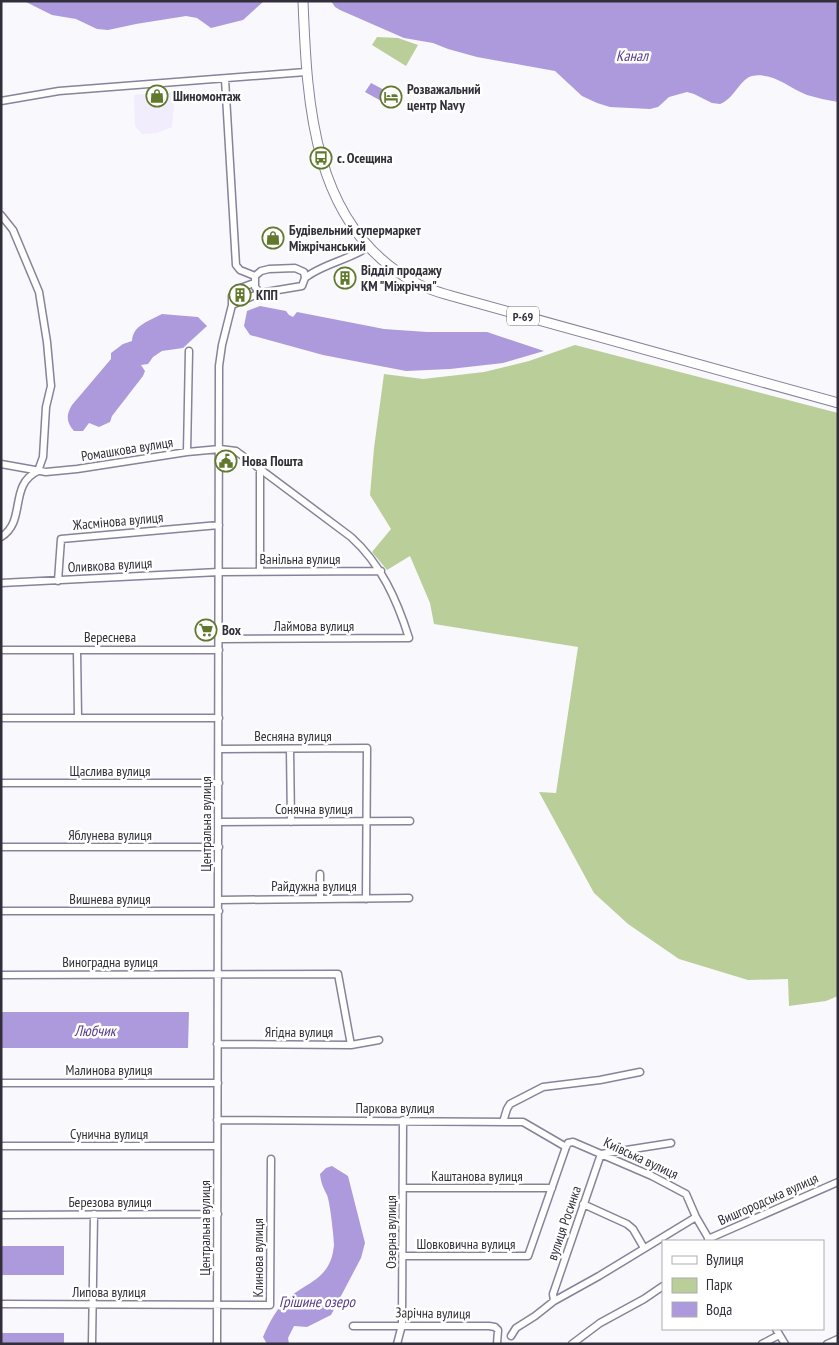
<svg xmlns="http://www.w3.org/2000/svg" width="839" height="1345" font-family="'PT Sans Narrow',sans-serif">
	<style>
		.built { fill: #f1edfc }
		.green { fill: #bace99 }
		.water { fill: #ad9adc }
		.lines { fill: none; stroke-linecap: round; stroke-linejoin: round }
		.minor-casing { stroke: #88829b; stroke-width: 9 }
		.major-casing { stroke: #88829b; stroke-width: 11 }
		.minor { stroke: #fff; stroke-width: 6 }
		.major { stroke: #fff; stroke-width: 9 }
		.labels { text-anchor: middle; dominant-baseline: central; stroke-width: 5; stroke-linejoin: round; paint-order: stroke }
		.shield { fill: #fff; stroke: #706d75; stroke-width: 1 }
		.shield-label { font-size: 12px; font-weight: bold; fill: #322f3a }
		.poi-label { font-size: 14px; font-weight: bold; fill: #322f3a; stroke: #fff; text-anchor: start }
		.street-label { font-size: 14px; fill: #322f3a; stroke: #fff }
		.water-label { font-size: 15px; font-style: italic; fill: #573c8a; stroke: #fff }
	</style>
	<rect width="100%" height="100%" fill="#f9f8fd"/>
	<path class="built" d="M175,92L172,127L157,133L142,134L135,126L134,95Z"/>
	<path class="green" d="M377,37L398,38L418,45L406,66L372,45Z
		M575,345L838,413V996L826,1001L789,1006L788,979L748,980L679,959L628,924L594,893L539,792L556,793L578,647L434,624L430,603L410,556L387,570L372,552L391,529L370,495L374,448L384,374L423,379L484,372L529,361Z"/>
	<path class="water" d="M24,1H264L243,20L211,28L197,18L186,16L136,24L108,30L97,29L76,19L52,15Z
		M331,1H838V102C827,100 817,98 807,95C789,88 773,72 752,76C740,79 734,99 720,104L712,103L694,94L687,92L669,97L658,107L650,109L610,107L597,103L582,96L555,71L477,57L448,49L433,43L404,38L340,10L335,7Z
		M371,83L388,92L383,102L365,92Z
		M260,306L286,311L289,315L293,317L297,312L384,329L427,332H487L544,351L503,363L450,369L406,371L323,355L250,335L244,326L247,311Z
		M162,314L198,317L207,326L183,348L162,351L153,357L148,364L141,365L145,371L143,376L112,416L110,422L99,427L89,423L83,431H74C66,422 66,415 72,405L111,359V353L123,344L132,341C133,325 149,321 162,314Z
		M1,1012H189L188,1048H1Z
		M332,1166L348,1176L365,1243L361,1258L331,1315L307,1327L294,1326L288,1338L289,1344H267L263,1337C269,1323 278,1305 291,1296C312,1280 331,1277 334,1245C334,1238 330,1202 327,1195C323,1187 321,1183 320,1174L326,1168Z
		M1,1246H64V1275H1Z
		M1,1333H64V1344H1Z"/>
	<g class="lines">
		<g class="minor-casing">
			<path id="minor" d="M225,79L236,265L240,270L255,276
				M1,101L59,91L306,72
				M1,215L13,230L39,292L47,342L51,386L46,407L43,457L38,471
				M295,268L304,272L305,278L302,286L260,293L255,287V276L261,271L269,269Z
				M305,278C322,264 349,260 368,247
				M232,305L260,293
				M187,452L189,351
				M1,464L46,472L77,469L187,452L220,449L236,451L351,537C381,564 397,600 409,638L219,639
				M260,469V571
				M1,537C27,521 8,485 38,471
				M58,581L61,539L219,525
				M1,583L219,572L381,571
				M1,650H219
				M77,650L78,718
				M1,718H219
				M219,749L367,748L366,899
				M290,749L291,822
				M1,783H219
				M219,822L410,821
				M1,847H219
				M320,874V899
				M219,900L409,898
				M1,911H219
				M1,975L338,974L351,1045
				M217,1044L351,1045L379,1040
				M1,1083H218
				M217,1120L523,1122L566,1147
				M503,1122L507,1109L510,1104L543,1087L600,1080L640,1072
				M1,1146H217
				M403,1188H552
				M583,1204L627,1224L633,1229L644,1248
				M1,1215L218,1214
				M708,1239L838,1182
				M404,1256H528L566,1147L568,1143L573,1142L652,1176L686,1194L696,1217L710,1241
				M554,1301L553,1294L601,1154L671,1143
				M1,1304L270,1305L271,1159
				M353,1326H489L495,1327L498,1330L497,1344
				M776,1329L785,1344
				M511,1336L516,1328L535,1316L554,1301L599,1276L696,1217
				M92,1344L94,1214
				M217,1344L219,366L222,345L232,305V296L238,289L254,283
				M397,1344L402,1325L403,1120
				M572,1344L600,1323L644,1299L663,1286
				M762,1344L779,1335
				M827,1344L838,1339"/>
		</g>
		<g class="major-casing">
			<path id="major" d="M303,1C307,104 312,228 416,283C429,290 444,294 459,298L838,403"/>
		</g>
		<use href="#minor" class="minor"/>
		<use href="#major" class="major"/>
	</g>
	<defs>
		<g id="shop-ring" transform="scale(1.125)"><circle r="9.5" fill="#fff" stroke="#60792c" stroke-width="1.5"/><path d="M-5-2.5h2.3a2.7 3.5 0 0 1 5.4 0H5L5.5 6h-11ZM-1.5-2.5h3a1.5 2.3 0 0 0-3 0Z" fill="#60792c"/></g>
		<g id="hotel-ring" transform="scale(1.125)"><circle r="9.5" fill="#fff" stroke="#60792c" stroke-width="1.5"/><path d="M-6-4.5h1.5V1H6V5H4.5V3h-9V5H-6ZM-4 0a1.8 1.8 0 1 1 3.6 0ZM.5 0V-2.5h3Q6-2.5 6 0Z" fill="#60792c"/></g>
		<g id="bus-ring" transform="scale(1.125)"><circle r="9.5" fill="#fff" stroke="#60792c" stroke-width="1.5"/><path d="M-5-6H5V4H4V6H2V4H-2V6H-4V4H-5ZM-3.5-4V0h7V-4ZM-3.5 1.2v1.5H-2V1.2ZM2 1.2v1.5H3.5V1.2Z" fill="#60792c"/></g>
		<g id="building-ring" transform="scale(1.125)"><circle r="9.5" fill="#fff" stroke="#60792c" stroke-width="1.5"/><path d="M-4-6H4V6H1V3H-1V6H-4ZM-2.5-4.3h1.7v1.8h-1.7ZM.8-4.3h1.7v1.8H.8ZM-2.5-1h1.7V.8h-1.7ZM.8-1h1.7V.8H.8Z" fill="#60792c"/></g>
		<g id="civic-ring" transform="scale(1.125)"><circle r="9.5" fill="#fff" stroke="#60792c" stroke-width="1.5"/><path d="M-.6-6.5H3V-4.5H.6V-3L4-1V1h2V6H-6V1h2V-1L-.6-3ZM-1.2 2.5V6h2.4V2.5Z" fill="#60792c"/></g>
		<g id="supermarket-ring" transform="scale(1.125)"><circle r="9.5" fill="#fff" stroke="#60792c" stroke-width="1.5"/><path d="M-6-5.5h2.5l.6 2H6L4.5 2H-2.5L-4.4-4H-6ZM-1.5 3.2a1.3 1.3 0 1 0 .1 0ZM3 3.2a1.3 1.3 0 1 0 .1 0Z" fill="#60792c"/></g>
	</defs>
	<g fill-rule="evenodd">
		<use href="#shop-ring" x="157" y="96"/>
		<use href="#hotel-ring" x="391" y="97"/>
		<use href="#bus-ring" x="321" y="158"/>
		<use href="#shop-ring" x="273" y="238"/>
		<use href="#building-ring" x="345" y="278"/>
		<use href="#building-ring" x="240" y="295"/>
		<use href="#civic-ring" x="226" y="461"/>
		<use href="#supermarket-ring" x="206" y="630"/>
	</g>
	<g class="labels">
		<rect class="shield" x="507" y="306.5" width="32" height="19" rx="4"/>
		<g class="shield-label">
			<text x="523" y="316">Р-69</text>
		</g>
		<g class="poi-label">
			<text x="407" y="89">Розважальний<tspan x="407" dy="16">центр Navy</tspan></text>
			<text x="173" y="96">Шиномонтаж</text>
			<text x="337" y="158">с. Осещина</text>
			<text x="289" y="230">Будівельний супермаркет<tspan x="289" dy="16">Міжрічанський</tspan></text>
			<text x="361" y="270">Відділ продажу<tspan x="361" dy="16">КМ "Міжріччя"</tspan></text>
			<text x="256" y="295">КПП</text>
			<text x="242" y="461">Нова Пошта</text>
			<text x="222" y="630">Box</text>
		</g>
		<g class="street-label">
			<text transform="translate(127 449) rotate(-9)">Ромашкова вулиця</text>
			<text transform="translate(118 521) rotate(-5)">Жасмінова вулиця</text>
			<text x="300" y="559">Ванільна вулиця</text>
			<text transform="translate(110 565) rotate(-3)">Оливкова вулиця</text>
			<text x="314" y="626">Лаймова вулиця</text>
			<text x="110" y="637">Вереснева</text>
			<text x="293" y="736">Весняна вулиця</text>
			<text x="110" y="771">Щаслива вулиця</text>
			<text x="314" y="809">Сонячна вулиця</text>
			<text transform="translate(206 824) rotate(-90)">Центральна вулиця</text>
			<text x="110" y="835">Яблунева вулиця</text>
			<text x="314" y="886">Райдужна вулиця</text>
			<text x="110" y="899">Вишнева вулиця</text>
			<text x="110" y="962">Виноградна вулиця</text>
			<text x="299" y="1032">Ягідна вулиця</text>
			<text x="109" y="1070">Малинова вулиця</text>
			<text x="395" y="1108">Паркова вулиця</text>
			<text x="109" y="1134">Сунична вулиця</text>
			<text transform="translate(641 1158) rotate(25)">Київська вулиця</text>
			<text x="477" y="1176">Каштанова вулиця</text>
			<text transform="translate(768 1199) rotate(-24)">Вишгородська вулиця</text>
			<text x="110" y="1202">Березова вулиця</text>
			<text transform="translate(564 1223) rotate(-71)">вулиця Росинка</text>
			<text transform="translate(205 1228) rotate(-90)">Центральна вулиця</text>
			<text transform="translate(391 1232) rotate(-90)">Озерна вулиця</text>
			<text x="466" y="1244">Шовковична вулиця</text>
			<text transform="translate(258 1258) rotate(-90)">Клинова вулиця</text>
			<text x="109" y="1292">Липова вулиця</text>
			<text transform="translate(433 1313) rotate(1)">Зарічна вулиця</text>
		</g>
		<g class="water-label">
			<text x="632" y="55">Канал</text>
			<text x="95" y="1030">Любчик</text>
			<text x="317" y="1301">Грішине озеро</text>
		</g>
	</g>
	<rect width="839" height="1345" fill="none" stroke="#322f3a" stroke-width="5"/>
	<rect x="662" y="1240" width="162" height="90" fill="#ffffff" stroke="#adacb0"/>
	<rect x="672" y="1256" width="25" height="8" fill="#ffffff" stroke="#adacb0"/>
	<text x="706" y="1265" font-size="15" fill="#322f3a">Вулиця</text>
	<rect x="672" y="1278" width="25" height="15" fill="#bace99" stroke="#adacb0"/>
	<text x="706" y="1290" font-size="15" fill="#322f3a">Парк</text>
	<rect x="672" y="1302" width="25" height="15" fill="#ad9adc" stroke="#adacb0"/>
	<text x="706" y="1315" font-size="15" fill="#322f3a">Вода</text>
</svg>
